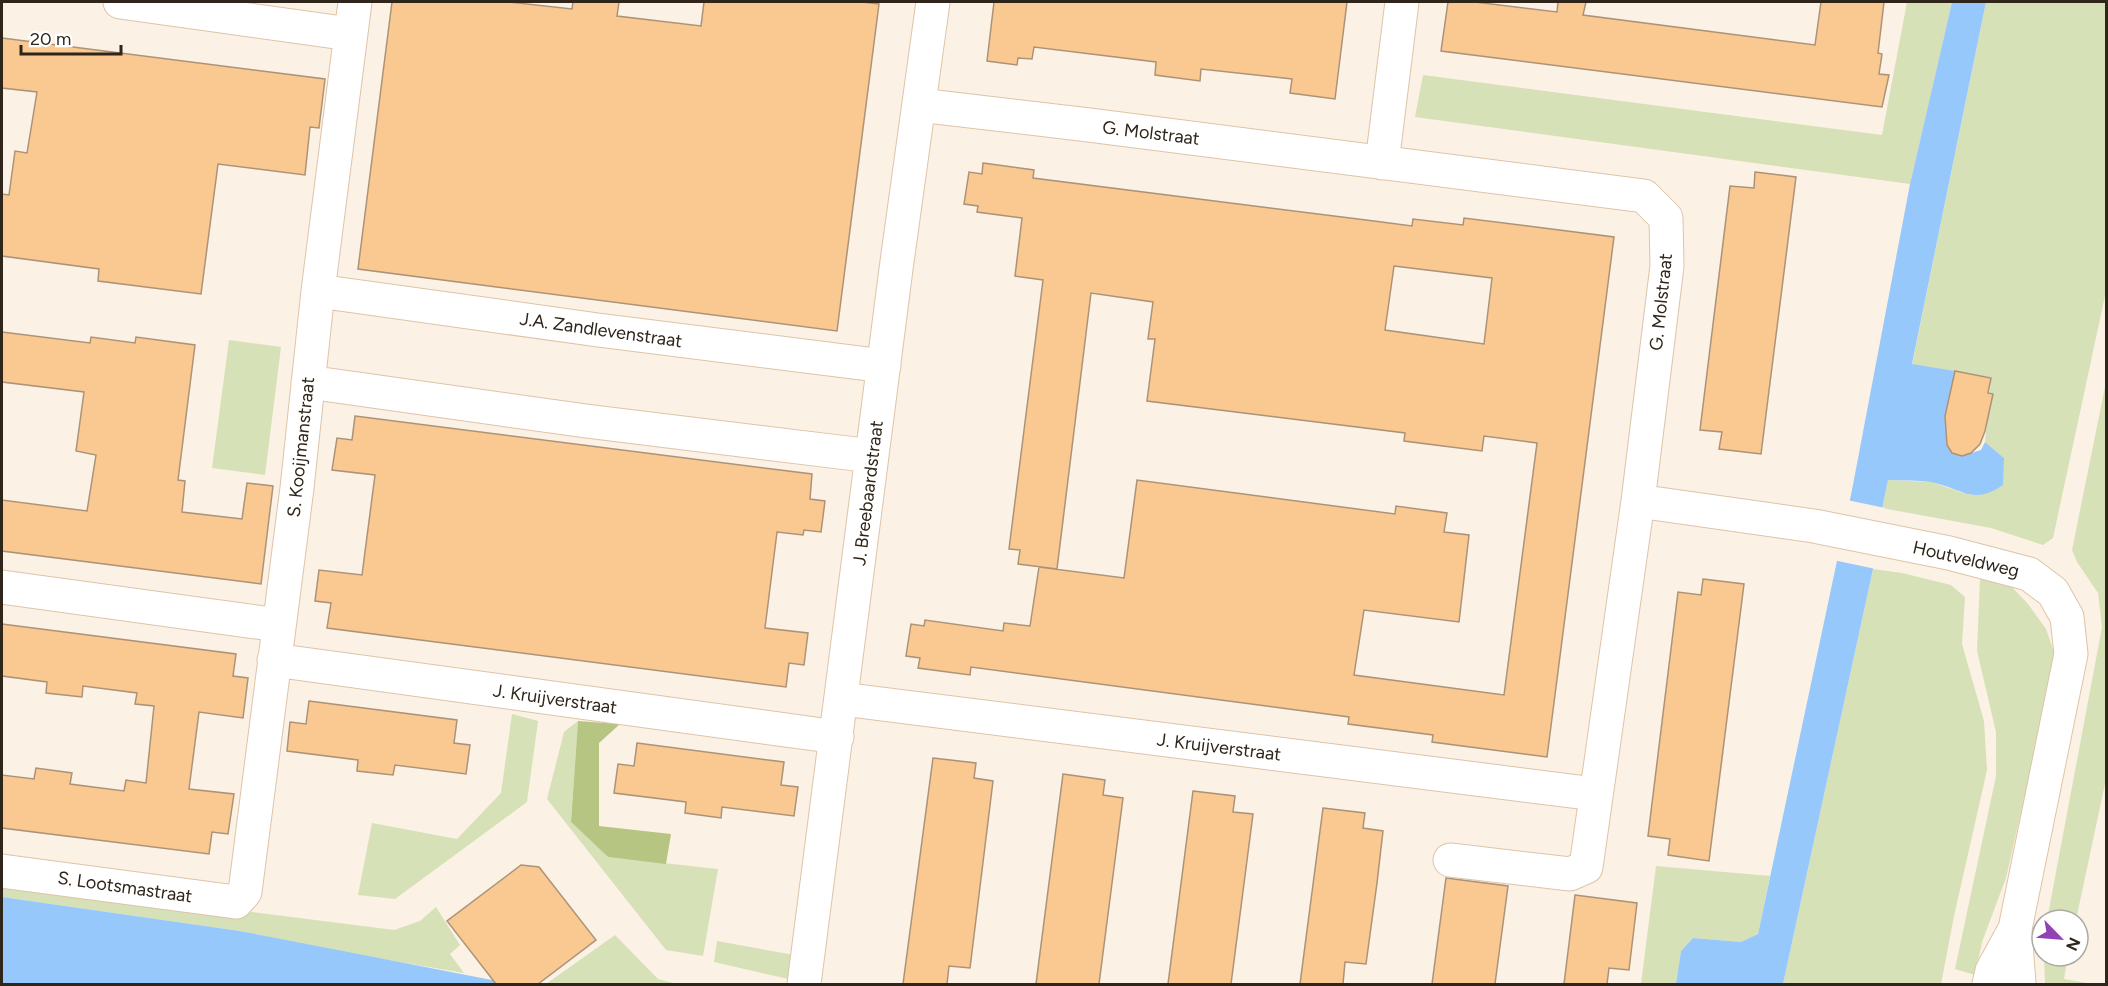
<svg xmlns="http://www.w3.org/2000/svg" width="2108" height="986" font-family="Figtree,sans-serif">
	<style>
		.green { fill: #d6e1b8 }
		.forest { fill: #b6c582 }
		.water { fill: #97c8fc }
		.pier { fill: #fcf1e5 }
		.building { fill: #f9c991; stroke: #ac9378; stroke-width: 1.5; fill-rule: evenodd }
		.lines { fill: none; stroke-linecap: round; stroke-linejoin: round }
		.minor-casing { stroke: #dec4a7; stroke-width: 35 }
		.minor { stroke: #fff; stroke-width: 33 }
		.labels { text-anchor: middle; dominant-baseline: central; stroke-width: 6; stroke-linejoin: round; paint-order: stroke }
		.street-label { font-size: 18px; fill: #2f251a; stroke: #fff }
	</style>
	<rect width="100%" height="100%" fill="#fcf1e5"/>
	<path class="green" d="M1907,2H1952L1910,184L1415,117L1423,75L1882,135Z
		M1986,2H2106V291L2053,538L2043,545L1991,528L1882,508L1888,480L1932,482L1963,493L2004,458L1985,442L1991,378L1912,365Z
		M229,340L281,347L265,475L212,468Z
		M2106,382V779L2076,920H2047L2102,627L2098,593L2077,562L2072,550Z
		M1873,569L1902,573L1951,585L1965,597L1962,644L1984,721L1987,770L1954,916L1941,984H1783Z
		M1980,578L2011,586L2028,604L2046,629L2054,652L2045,707L2006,878L1982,942L1975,975L1955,969L1996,776V732L1977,651Z
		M512,714L538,721L527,802L395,899L358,895L372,823L457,839L501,793Z
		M578,721L571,822L608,857L718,869L703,956L666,950L547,799L564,732Z
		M1656,866L1770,876L1758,934L1741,942L1693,938L1681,951L1676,984H1641Z
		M2,880L394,930L420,921L436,907L460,945L450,954L464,973L364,956L240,931L2,897Z
		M615,935L658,979L677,984H546Z
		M717,941L794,955L788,979L714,962Z
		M2044,956H2068L2064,979L2093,984H2045Z"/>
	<path class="forest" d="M578,721L620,724L599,743V826L671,834L666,864L608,857L571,822Z"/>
	<path class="water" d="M1952,2H1986L1912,364L1955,371L1945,420L1950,421L1962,456L1981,450L1985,442L2004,458L2003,485C1973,506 1961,488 1931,482C1918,480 1902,481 1888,480L1876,538L1873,569L1783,984H1676L1681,951L1693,938L1741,942L1758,934L1852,490L1910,184Z
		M2,897L240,931L513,984H2Z"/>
	<path class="pier" d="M1847,500L1885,508L1876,569L1833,560Z"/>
	<path class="building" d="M392,2H509L572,9L573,2H619L617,16L701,26L704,2H862L879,4L837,331L358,269Z
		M994,2H1347L1335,99L1290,93L1292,79L1201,69L1200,81L1155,75L1156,62L1034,47L1032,59L1018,58L1017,65L987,61Z
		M1448,2H1475L1557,12L1558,2H1586L1583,15L1815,45L1821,2H1884L1878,53L1882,54L1879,74L1889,75L1882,107L1441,51Z
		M2,38L325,79L319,128L310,127L305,175L218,164L201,294L98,281L99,269L2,256V194L9,195L15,151L27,153L37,92L2,88Z
		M983,163L1034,170L1033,178L1374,221L1412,226L1413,219L1463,225L1464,218L1614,237L1547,757L1432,742L1433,735L1348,724L1349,717L971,667L970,675L918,668L920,658L906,656L911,624L924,626L925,620L1003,631L1004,623L1030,626L1039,567L1124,578L1137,480L1395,514L1396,506L1447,513L1444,532L1469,535L1459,622L1364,610L1354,675L1504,695L1537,443L1484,436L1482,451L1404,441L1405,433L1147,401L1155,339H1148L1153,302L1091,293L1057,569L1018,564L1020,550L1009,549L1043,280L1015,276L1022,218L977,212L978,206L964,204L969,172L982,174ZM1394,266L1492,278L1484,344L1385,330Z
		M1755,172L1796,177L1761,454L1719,449L1722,432L1700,430L1730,186L1754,188Z
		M2,332L90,343L91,337L135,343L136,337L195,345L178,480L185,481L182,512L242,519L247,483L273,486L261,584L2,551V500L87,511L96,455L76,451L84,392L2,382Z
		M1955,371L1991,378L1988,393L1993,394L1985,431L1980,444L1971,453L1962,456L1952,453L1947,445L1945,416Z
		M355,416L812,474L810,499L825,501L821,532L804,530L803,535L777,532L765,628L808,633L804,665L789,663L786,687L327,628L331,603L315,601L319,570L362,575L375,475L332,470L337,438L352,440Z
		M1703,579L1744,584L1709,861L1668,855L1670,839L1648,836L1678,592L1701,595Z
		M2,624L236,654L233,676L248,678L243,718L199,712L189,789L234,794L228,834L212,832L209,854L2,828V775L34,779L36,768L72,773L70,784L124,791L126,780L146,783L154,706L135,704L137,693L83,686L82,697L46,693L47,682L2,676Z
		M309,701L457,720L454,743L470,745L466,774L395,765L393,775L357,771L358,760L287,751L290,722L306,724Z
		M637,743L784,762L781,785L798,787L794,816L722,807L721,818L685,813L686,802L614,793L618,764L634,766Z
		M933,758L976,763L974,778L993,781L970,968L949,966L947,984H903Z
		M1063,774L1105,780L1103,795L1123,798L1099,984H1036Z
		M1193,791L1235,796L1233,812L1253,814L1231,984H1168Z
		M1323,808L1365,813L1363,828L1383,831L1377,883L1366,964L1345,962L1343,984H1300Z
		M521,865L539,867L596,940L538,984H496L447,921Z
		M1446,878L1508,886L1495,984H1432Z
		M1575,895L1637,903L1629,970L1609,968L1607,984H1564Z"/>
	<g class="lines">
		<g class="minor-casing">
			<path id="minor" d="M120,2L350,34
				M919,105L1089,125L1644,196L1666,218L1667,266L1638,501L1586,867L1570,874L1450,860
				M1382,163L1402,2
				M318,291L598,330L884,366
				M308,382L586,421L872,456
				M1638,501L1814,526L1949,553L2029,574L2053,592L2067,617L2071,654L2015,929L1992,971L1989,984
				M2,587L278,625
				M274,660L837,737
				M842,699L1595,794
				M2,871L236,902L245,892L297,488L318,291L355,2
				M2015,929L2019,984
				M804,984L896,269L933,2"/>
		</g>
		<use href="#minor" class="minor"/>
	</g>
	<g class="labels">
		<g class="street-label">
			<text transform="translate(1151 133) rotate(7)">G. Molstraat</text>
			<text transform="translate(1661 302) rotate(-84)">G. Molstraat</text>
			<text transform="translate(601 330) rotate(8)">J.A. Zandlevenstraat</text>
			<text transform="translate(301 447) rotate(-84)">S. Kooijmanstraat</text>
			<text transform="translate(868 493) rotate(-83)">J. Breebaardstraat</text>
			<text transform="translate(1966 559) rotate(13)">Houtveldweg</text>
			<text transform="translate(555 699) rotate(8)">J. Kruijverstraat</text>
			<text transform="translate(1219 747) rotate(7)">J. Kruijverstraat</text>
			<text transform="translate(125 887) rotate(8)">S. Lootsmastraat</text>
		</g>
	</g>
	<rect width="2108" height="986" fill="none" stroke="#2f251a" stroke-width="6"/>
	<g transform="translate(2060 938) rotate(115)"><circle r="28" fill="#ffffff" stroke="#aca8a3" stroke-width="1.5"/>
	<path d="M0-4.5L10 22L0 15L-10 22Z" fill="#9242b2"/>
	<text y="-9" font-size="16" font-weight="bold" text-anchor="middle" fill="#2f251a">N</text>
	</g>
	<path d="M21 45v9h100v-9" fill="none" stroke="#2f251a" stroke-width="3"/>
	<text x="30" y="45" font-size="18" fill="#2f251a" stroke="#ffffff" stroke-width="4.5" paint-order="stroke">20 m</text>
</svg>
